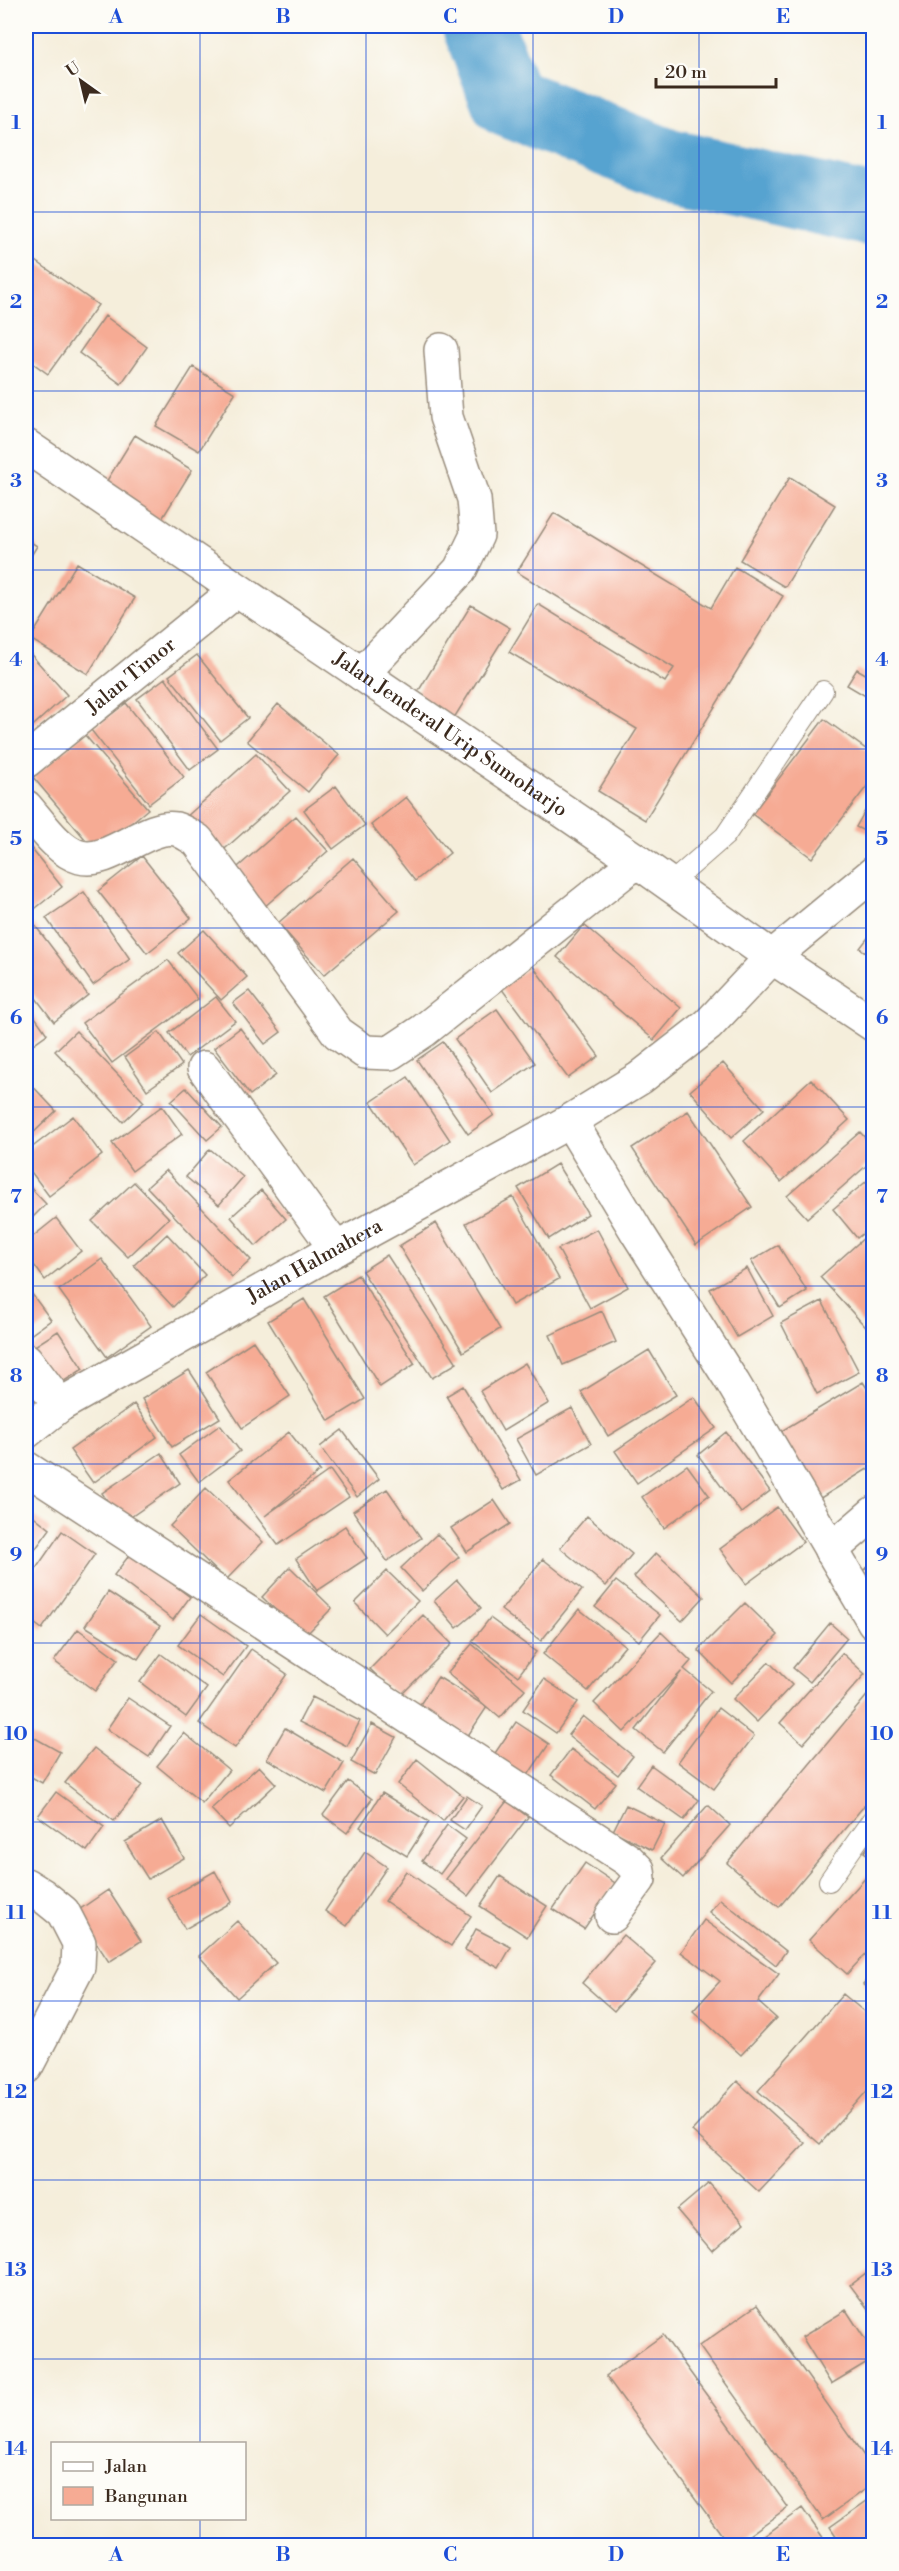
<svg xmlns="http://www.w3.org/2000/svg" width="899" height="2571" font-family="'Libre Bodoni',serif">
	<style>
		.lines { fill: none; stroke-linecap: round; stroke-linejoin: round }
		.river { stroke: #57a3d0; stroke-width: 72 }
		.building { fill: #f6ab94 }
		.service-casing { stroke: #988c7c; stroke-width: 22 }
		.minor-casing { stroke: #988c7c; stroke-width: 36 }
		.trunk-casing { stroke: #988c7c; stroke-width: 36 }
		.service { stroke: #fff; stroke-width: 20 }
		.minor { stroke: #fff; stroke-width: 33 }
		.trunk { stroke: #fff; stroke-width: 33 }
		.grid { fill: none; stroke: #1d4ed8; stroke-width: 1.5; stroke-opacity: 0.55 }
		.labels { text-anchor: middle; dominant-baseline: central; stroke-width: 4.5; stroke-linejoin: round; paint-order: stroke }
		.street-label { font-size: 20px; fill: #3b2a1e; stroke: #fdfcf7 }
		.neatline { fill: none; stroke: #1d4ed8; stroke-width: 2 }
		.grid-label { font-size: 20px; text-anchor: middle; font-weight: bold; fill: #1d4ed8 }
	</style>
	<rect width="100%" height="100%" fill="#fdfcf7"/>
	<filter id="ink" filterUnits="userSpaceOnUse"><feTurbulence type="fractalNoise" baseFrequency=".0167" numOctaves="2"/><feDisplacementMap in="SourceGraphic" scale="12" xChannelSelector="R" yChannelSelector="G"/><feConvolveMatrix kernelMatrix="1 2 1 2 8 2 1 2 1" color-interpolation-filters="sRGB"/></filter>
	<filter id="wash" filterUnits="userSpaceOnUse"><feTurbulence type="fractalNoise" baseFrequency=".008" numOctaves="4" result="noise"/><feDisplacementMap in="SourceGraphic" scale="24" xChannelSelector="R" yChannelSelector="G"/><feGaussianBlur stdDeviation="1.35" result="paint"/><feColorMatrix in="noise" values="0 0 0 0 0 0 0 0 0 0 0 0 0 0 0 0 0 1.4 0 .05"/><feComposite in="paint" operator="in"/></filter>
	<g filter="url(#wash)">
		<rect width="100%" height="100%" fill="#f5eedb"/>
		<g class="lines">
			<path class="river" d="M478,26L507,101L668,165L874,211"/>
		</g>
		<g id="blocks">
			<path class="building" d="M26,202L33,207L26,218Z
				M26,254L98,305L48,374L26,358Z
				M105,316L147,347L121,384L79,353Z
				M193,367L235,393L199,451L156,426Z
				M135,435L192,470L160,522L103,487Z
				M790,477L835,505L785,587L740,560Z
				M554,513L711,608L735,567L783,596L645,820L598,791L637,729L509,652L538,604L665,682L674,668L517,572Z
				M26,539L37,546L26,564Z
				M77,563L135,598L88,674L30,639Z
				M471,605L510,628L454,718L416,695Z
				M26,649L67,695L26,732Z
				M197,655L248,718L220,740L169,676Z
				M857,669L874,679V701L847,685Z
				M165,678L218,749L190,770L137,699Z
				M126,703L184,777L149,804L91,730Z
				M278,704L339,755L308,792L247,741Z
				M824,719L874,755V777L812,858L752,814Z
				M84,734L148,809L96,852L33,777Z
				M256,754L290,791L218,855L185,818Z
				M336,786L365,825L333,849L304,810Z
				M874,795V836L856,827Z
				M406,797L450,853L415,881L371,825Z
				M296,816L328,851L263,908L231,873Z
				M26,842L62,887L26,916Z
				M142,856L191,918L147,953L98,891Z
				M353,858L399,911L324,975L278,923Z
				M84,892L130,959L93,985L46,918Z
				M34,924L88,995L54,1022L26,985V931Z
				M584,925L681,1008L654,1040L557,957Z
				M204,930L247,977L221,1000L178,953Z
				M874,930V958L860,948Z
				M168,960L198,999L112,1063L82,1023Z
				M532,965L599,1056L568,1078L501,988Z
				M249,991L281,1032L265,1044L233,1003Z
				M216,997L235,1021L187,1057L169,1033Z
				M26,1004L47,1034L26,1049Z
				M497,1009L535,1063L492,1093L455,1039Z
				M240,1028L276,1075L250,1095L214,1048Z
				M76,1031L144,1102L123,1122L55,1051Z
				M159,1032L182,1065L147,1090L125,1057Z
				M443,1042L494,1115L468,1134L417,1060Z
				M723,1063L764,1109L731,1138L690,1091Z
				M408,1077L450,1140L413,1165L371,1102Z
				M26,1079L56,1111L26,1140Z
				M811,1079L849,1120L781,1182L744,1141Z
				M186,1088L222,1127L207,1140L171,1101Z
				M162,1106L182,1134L132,1171L112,1143Z
				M688,1111L752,1207L696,1245L632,1148Z
				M73,1116L102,1155L49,1196L26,1165V1152Z
				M860,1132L874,1148V1159L807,1218L787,1196Z
				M210,1149L243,1177L219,1205L186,1177Z
				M557,1164L588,1214L549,1239L518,1188Z
				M166,1170L251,1260L232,1277L147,1187Z
				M874,1175V1225L857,1238L833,1209Z
				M134,1182L169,1218L128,1257L92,1221Z
				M26,1183L46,1204L26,1224Z
				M261,1190L286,1219L256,1246L231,1217Z
				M513,1197L559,1279L512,1305L466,1223Z
				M56,1218L81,1251L45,1280L26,1254V1242Z
				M436,1223L500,1329L463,1352L399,1246Z
				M597,1229L628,1287L590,1308L558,1249Z
				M874,1229V1336L820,1277Z
				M167,1234L205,1275L173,1307L134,1265Z
				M778,1245L807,1291L780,1308L751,1261Z
				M387,1255L457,1363L432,1378L362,1271Z
				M102,1259L151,1326L107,1357L59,1290Z
				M747,1268L773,1316L737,1337L710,1289Z
				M358,1275L415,1364L380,1387L324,1296Z
				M26,1286L51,1320L26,1338Z
				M304,1299L365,1399L329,1421L268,1321Z
				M822,1301L859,1372L817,1394L781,1323Z
				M602,1311L616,1342L563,1365L550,1335Z
				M58,1331L83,1369L55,1387L30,1349Z
				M253,1341L290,1396L242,1428L206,1372Z
				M649,1350L676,1395L608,1436L581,1392Z
				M525,1363L549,1403L503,1431L480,1391Z
				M189,1370L220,1418L172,1447L142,1399Z
				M863,1382L874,1399V1465L819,1499L778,1433Z
				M463,1386L521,1480L503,1490L446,1396Z
				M694,1397L716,1428L637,1483L615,1451Z
				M134,1404L157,1437L93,1483L70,1450Z
				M572,1408L591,1444L536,1475L516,1439Z
				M220,1425L240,1451L199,1482L179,1455Z
				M342,1430L379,1479L357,1497L320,1447Z
				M289,1432L320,1471L265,1516L330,1470L349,1497L278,1545L229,1480Z
				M726,1432L770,1491L741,1513L698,1455Z
				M161,1453L180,1483L122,1523L102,1493Z
				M687,1465L709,1495L664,1528L642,1497Z
				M206,1488L263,1542L226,1580L170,1526Z
				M387,1489L421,1538L387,1561L353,1511Z
				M494,1500L510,1524L467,1552L451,1528Z
				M777,1507L803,1542L746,1584L720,1549Z
				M26,1510L50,1529L26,1562Z
				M587,1516L632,1554L606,1586L560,1548Z
				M345,1526L367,1558L317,1591L296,1559Z
				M62,1531L95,1554L42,1629L26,1617V1583Z
				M437,1534L459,1557L422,1591L401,1568Z
				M131,1553L190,1597L173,1620L114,1575Z
				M656,1553L704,1597L682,1621L634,1577Z
				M543,1559L582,1590L541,1641L501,1610Z
				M874,1562V1607L852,1579Z
				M290,1567L332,1608L304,1637L262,1597Z
				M387,1571L418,1601L385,1634L355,1603Z
				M457,1580L481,1608L457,1628L434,1601Z
				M616,1581L660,1615L639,1641L595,1607Z
				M108,1592L160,1626L138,1659L85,1626Z
				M745,1603L778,1635L731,1683L698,1650Z
				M579,1609L625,1646L588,1691L543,1654Z
				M201,1614L246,1646L223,1677L178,1645Z
				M423,1615L452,1644L399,1697L370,1669Z
				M490,1618L536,1652L518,1676L472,1641Z
				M830,1623L847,1638L810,1682L793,1668Z
				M78,1629L118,1659L95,1691L54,1661Z
				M661,1632L691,1661L684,1669L711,1691L663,1752L636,1730L682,1671L624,1732L594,1703Z
				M472,1644L525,1689L500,1718L447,1673Z
				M251,1649L287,1674L235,1748L199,1723Z
				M842,1653L865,1674L803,1744L780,1723Z
				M161,1654L207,1688L186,1717L140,1682Z
				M769,1662L792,1685L757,1722L733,1699Z
				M438,1677L487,1707L465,1740L417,1709Z
				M544,1679L578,1702L556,1733L523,1710Z
				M870,1692L874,1695V1794L779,1907L727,1863Z
				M312,1697L360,1721L347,1746L299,1722Z
				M128,1698L170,1726L149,1757L107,1729Z
				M718,1708L754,1736L714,1789L678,1762Z
				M583,1716L633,1756L618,1775L568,1735Z
				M516,1722L549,1744L522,1784L489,1762Z
				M372,1724L396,1737L375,1775L351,1762Z
				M285,1728L344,1763L326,1793L267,1759Z
				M26,1733L60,1752L42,1783L26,1774Z
				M184,1733L229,1770L202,1803L157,1766Z
				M94,1748L142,1785L114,1821L65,1783Z
				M571,1749L616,1783L595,1809L551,1775Z
				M417,1759L463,1796L443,1821L398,1784Z
				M651,1765L699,1800L684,1820L636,1786Z
				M259,1766L276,1784L229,1828L211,1809Z
				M348,1781L372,1799L347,1833L323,1815Z
				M56,1792L104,1827L87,1851L38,1816Z
				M382,1793L429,1822L407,1856L360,1827Z
				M467,1796L482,1806L465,1830L450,1820Z
				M507,1801L528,1817L468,1896L446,1879Z
				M626,1805L665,1824L652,1850L613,1831Z
				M708,1805L730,1825L683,1878L661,1858Z
				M162,1820L184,1858L148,1879L125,1842Z
				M447,1825L466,1839L440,1874L422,1861Z
				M874,1839V1859L864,1852Z
				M365,1852L387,1867L347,1926L325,1911Z
				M585,1863L615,1883L584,1929L553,1909Z
				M215,1871L232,1902L185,1929L168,1898Z
				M406,1871L471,1916L451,1946L385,1901Z
				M870,1873L874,1876V1945L847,1974L809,1940Z
				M500,1876L547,1906L527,1937L480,1906Z
				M108,1890L141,1941L109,1962L76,1912Z
				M720,1899L786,1951L776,1965L709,1912Z
				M704,1920L779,1974L758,2002L776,2018L741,2055L693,2011L720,1981L681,1952Z
				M237,1921L276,1963L237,1998L199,1956Z
				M476,1929L511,1947L499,1968L465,1950Z
				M623,1935L656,1963L614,2011L582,1983Z
				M874,1972V1993L863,1984Z
				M843,1994L874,2020V2083L820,2144L758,2091Z
				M737,2081L805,2143L759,2192L692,2131Z
				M709,2183L744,2223L712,2251L677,2210Z
				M874,2267V2317L850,2285Z
				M757,2305L874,2470V2483L823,2520L699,2346Z
				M846,2310L874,2353V2358L831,2384L802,2337Z
				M663,2335L788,2507L734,2546H730L606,2376Z
				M874,2496V2546H843L830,2527Z
				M802,2508L829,2546H751Z"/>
		</g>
	</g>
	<g filter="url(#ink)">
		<use href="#blocks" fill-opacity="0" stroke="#988c7c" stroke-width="1.5"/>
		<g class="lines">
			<g class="service-casing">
				<path id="service" d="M670,884L725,836L823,691
					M829,1881L874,1817"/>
			</g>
			<g class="minor-casing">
				<g id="minor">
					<path d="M362,674L460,570L477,535L474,499L446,417L441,350"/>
					<path id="s1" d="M26,761L237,590"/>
					<path d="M26,807C40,823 58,851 80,857C110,865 147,823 176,829C183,831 191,837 197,840L338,1033L365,1052L390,1053L423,1031L637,861"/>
					<path d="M874,873L772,957L708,1025L640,1078L570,1121L637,1232L733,1383L874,1622"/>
					<path d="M204,1068L336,1249"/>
					<path d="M26,1360L60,1405"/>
					<path id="s2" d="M26,1432L60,1405L336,1249L570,1121"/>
					<path d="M26,1468L628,1860L638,1870L639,1879L612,1916"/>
					<path d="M831,1550L874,1513"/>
					<path d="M26,1885L42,1895L63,1912L79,1943L78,1967L26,2067"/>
				</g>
			</g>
			<g class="trunk-casing">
				<g id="trunk">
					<path id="s3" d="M26,446L637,861L772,957L874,1025"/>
				</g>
			</g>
			<use href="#service" class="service"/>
			<use href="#minor" class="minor"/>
			<use href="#trunk" class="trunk"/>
		</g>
	</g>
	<path class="grid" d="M200,26V2444M366,26V2546M533,26V2546M699,26V2546M26,212H874M26,391H874M26,570H874M26,749H874M26,928H874M26,1107H874M26,1286H874M26,1464H874M26,1643H874M26,1822H874M26,2001H874M26,2180H874M26,2359H874M200,2518V2546"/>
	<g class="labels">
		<g class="street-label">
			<text stroke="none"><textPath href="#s1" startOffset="135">Jalan Timor</textPath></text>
			<text stroke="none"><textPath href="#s3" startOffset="513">Jalan Jenderal Urip Sumoharjo</textPath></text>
			<text stroke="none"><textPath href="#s2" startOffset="336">Jalan Halmahera</textPath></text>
		</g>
	</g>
	<rect width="899" height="2571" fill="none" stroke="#fdfcf7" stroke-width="66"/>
	<rect x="51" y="2442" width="195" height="78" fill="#fdfcf7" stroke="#afa8a0" stroke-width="1.5"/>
	<rect x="63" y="2462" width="30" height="9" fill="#ffffff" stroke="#afa8a0" stroke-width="1.5"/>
	<text x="105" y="2472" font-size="18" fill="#3b2a1e">Jalan</text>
	<rect x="63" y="2487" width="30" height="18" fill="#f6ab94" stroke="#afa8a0" stroke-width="1.5"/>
	<text x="105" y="2502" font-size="18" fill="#3b2a1e">Bangunan</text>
	<g transform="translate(81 81) rotate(326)" stroke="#fdfcf7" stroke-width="4.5" paint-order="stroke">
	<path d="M0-4.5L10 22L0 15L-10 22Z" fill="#3b2a1e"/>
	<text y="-9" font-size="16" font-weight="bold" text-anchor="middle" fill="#3b2a1e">U</text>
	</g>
	<path d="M656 78v9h120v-9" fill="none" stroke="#3b2a1e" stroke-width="3"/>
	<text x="665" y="78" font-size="18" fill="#3b2a1e" stroke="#fdfcf7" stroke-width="4.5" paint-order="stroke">20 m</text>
	<rect x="33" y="33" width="833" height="2505" class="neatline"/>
	<g class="grid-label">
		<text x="116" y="23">A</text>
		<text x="283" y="23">B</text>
		<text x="450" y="23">C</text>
		<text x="616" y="23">D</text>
		<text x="783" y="23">E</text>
		<text x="16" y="129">1</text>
		<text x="882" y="129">1</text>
		<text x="16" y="308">2</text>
		<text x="882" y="308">2</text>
		<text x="16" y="487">3</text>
		<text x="882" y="487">3</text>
		<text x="16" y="666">4</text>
		<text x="882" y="666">4</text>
		<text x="16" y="845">5</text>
		<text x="882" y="845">5</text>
		<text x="16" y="1024">6</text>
		<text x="882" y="1024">6</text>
		<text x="16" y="1203">7</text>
		<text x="882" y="1203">7</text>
		<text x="16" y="1382">8</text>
		<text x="882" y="1382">8</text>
		<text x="16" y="1561">9</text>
		<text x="882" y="1561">9</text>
		<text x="16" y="1740">10</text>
		<text x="882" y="1740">10</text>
		<text x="16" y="1919">11</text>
		<text x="882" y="1919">11</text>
		<text x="16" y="2098">12</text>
		<text x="882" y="2098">12</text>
		<text x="16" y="2276">13</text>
		<text x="882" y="2276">13</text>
		<text x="16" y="2455">14</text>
		<text x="882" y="2455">14</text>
		<text x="116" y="2561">A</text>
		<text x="283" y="2561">B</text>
		<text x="450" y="2561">C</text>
		<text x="616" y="2561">D</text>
		<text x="783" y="2561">E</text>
	</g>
</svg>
